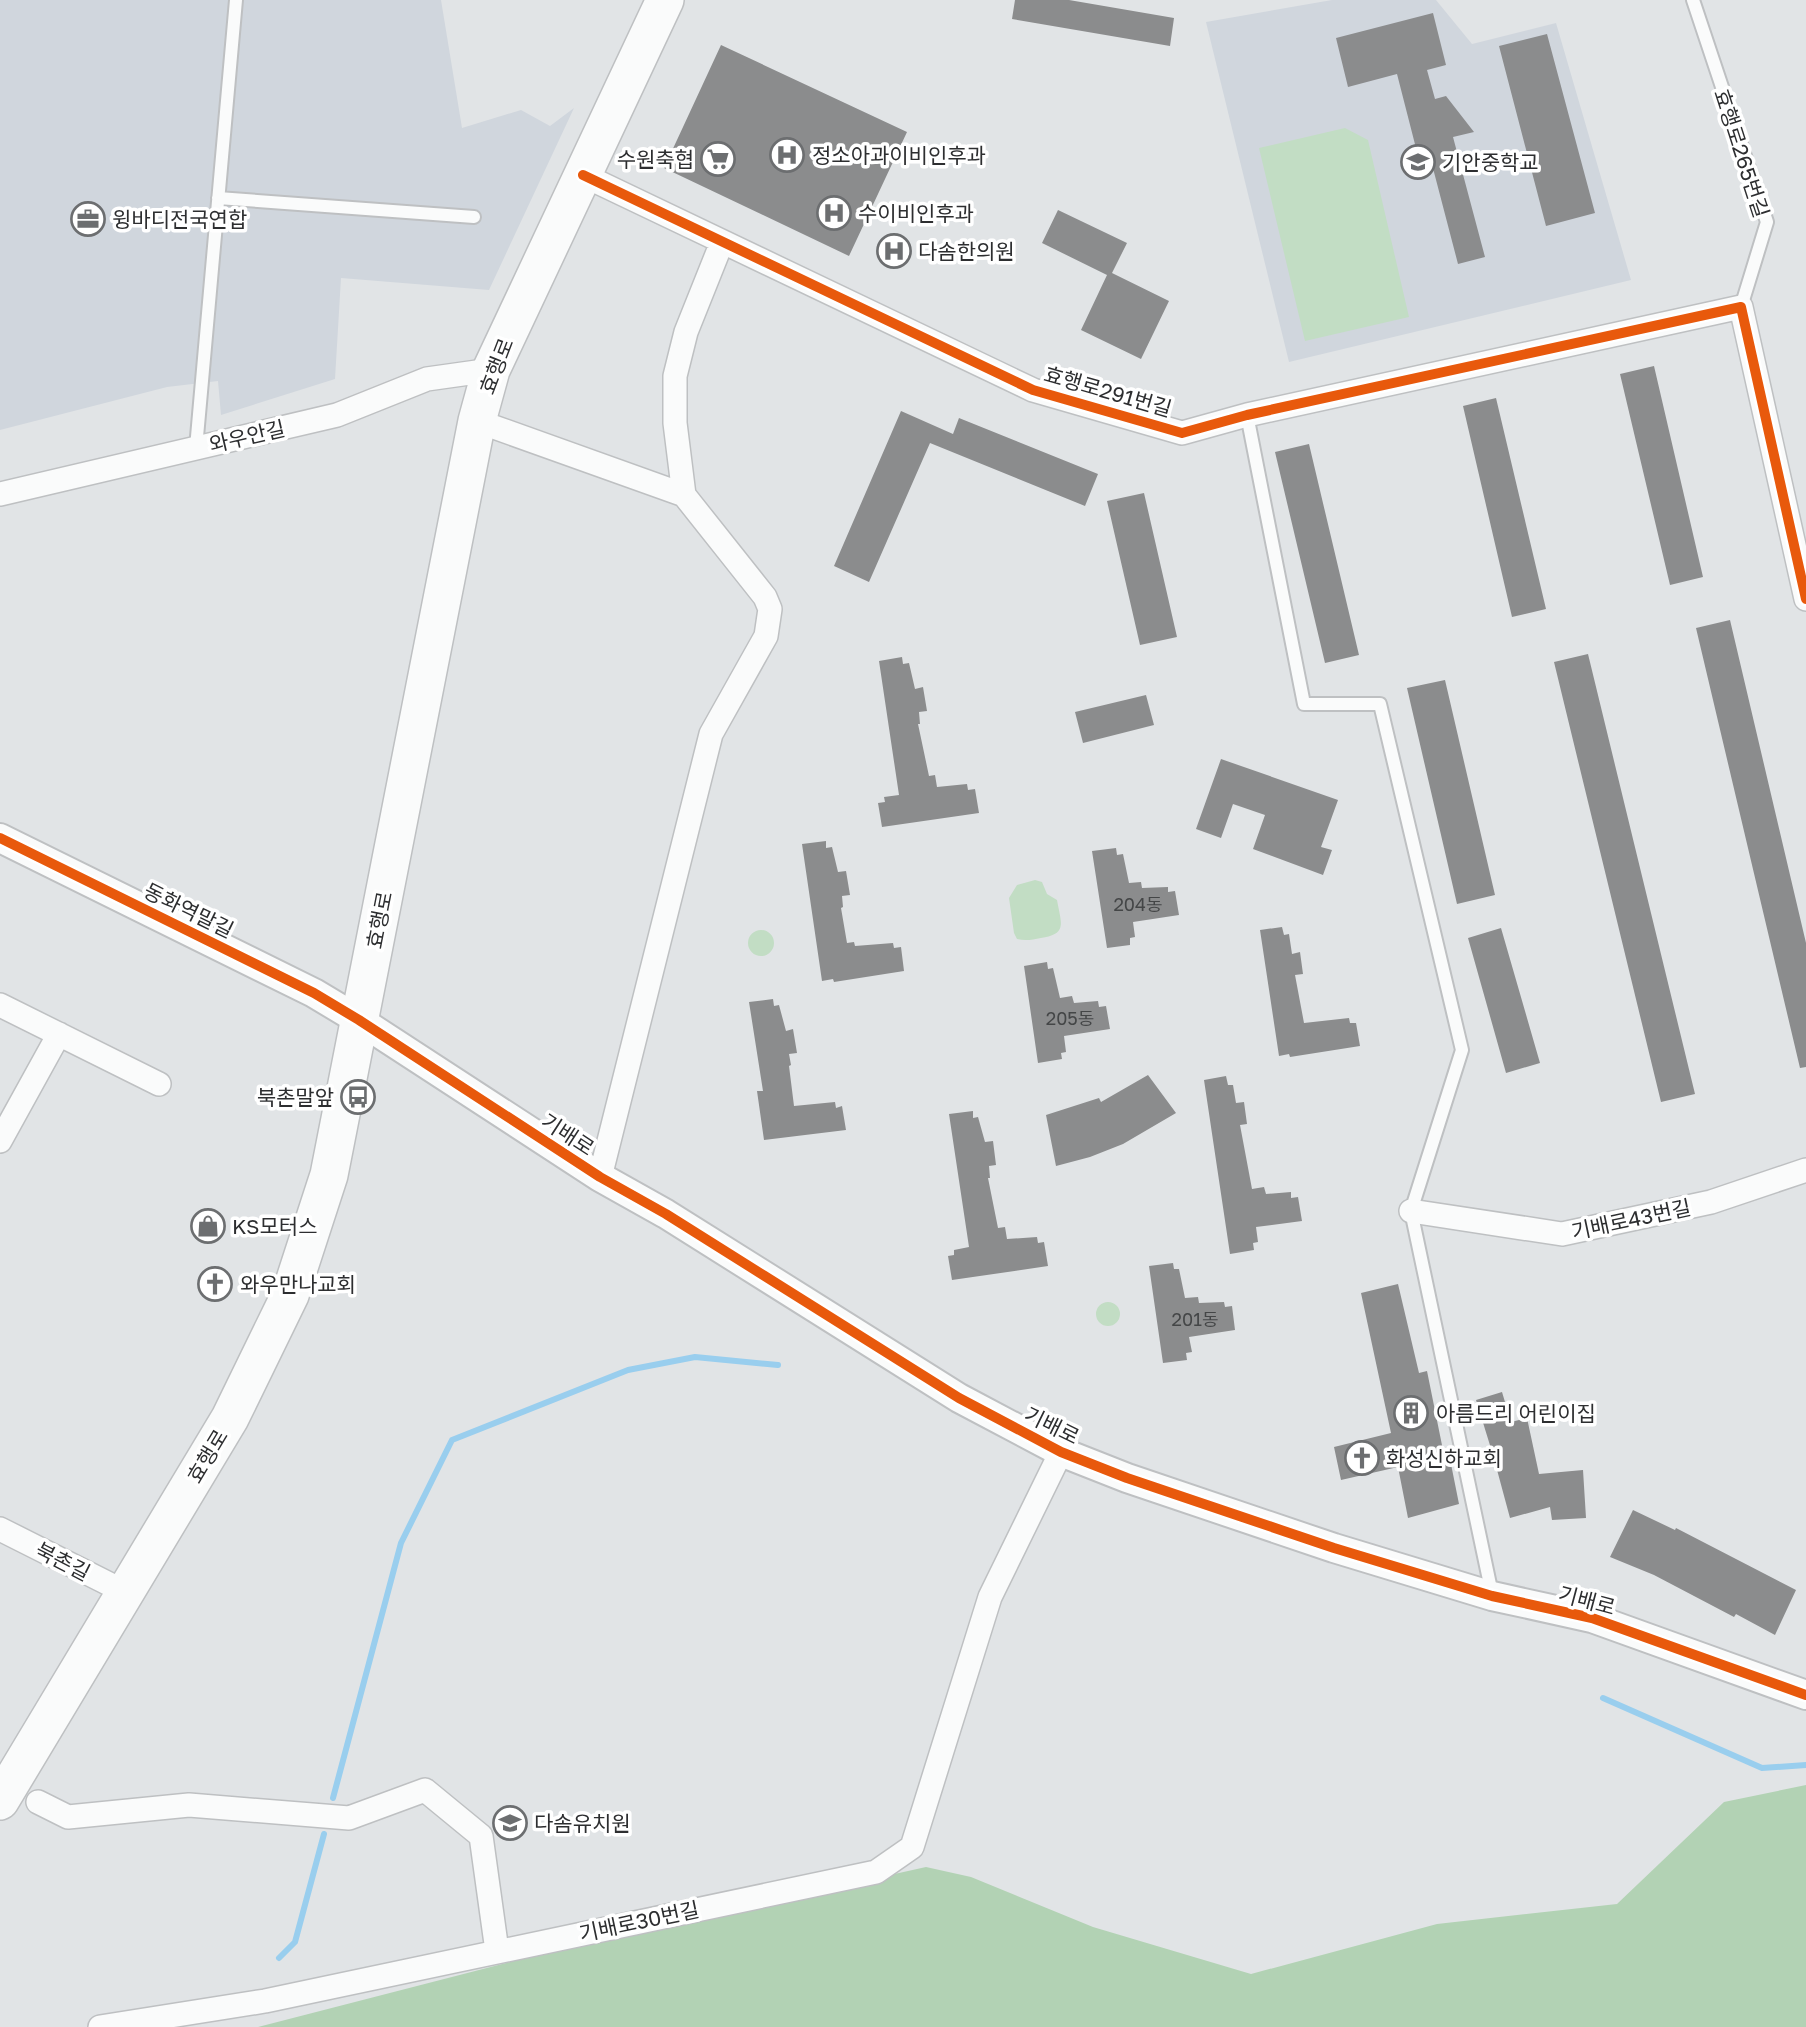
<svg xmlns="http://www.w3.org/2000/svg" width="1806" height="2027" font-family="'Golos Text','Noto Sans KR',sans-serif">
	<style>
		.built { fill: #d0d6dd }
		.green { fill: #c2ddc4 }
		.forest { fill: #b2d2b4 }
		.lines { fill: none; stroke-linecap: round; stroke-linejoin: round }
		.stream { stroke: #99ceee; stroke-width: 6 }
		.building { fill: #8b8c8d }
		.service-casing { stroke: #bec0c2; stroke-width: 16 }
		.minor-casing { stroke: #bec0c2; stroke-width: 26 }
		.tertiary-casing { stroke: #bec0c2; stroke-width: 32 }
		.primary-casing { stroke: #bec0c2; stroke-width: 40 }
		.service { stroke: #fafbfb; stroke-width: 12 }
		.minor { stroke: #fafbfb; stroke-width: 23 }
		.tertiary { stroke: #fafbfb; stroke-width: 28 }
		.primary { stroke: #fafbfb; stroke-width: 37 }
		.cycleway-casing { stroke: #fff; stroke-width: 15 }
		.cycleway { stroke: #e8590c; stroke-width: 10 }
		.labels { text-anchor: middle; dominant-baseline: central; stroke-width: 7; stroke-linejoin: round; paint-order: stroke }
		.number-label { font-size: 18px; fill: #444647 }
		.street-label { font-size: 21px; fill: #2d2e30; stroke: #fff }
		.poi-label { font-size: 21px; fill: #2d2e30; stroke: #fff; text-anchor: start }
	</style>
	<rect width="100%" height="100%" fill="#e1e4e6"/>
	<path class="built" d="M0,0H441L462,128L521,110L550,126L574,108L489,290L341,278L335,379L221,415L218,381L167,387L0,430Z
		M1332,0H1436L1472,44L1556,23L1631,280L1289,362L1206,22Z"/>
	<path class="green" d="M1345,128L1368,140L1409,317L1305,341L1259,148Z
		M1035,880L1042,882L1047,894L1057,900C1061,923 1068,934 1041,938C1032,940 1025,941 1017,939L1014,933L1009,898L1017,885Z
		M748 943a13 13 0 1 1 26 0a13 13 0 1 1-26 0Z
		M1096 1314a12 12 0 1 1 24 0a12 12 0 1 1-24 0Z"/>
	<path class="forest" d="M1806,1785V2027H258L588,1942L926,1867L971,1877L1093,1927L1251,1974L1437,1924L1617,1904L1724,1802Z"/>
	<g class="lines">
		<path class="stream" d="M1603,1698L1762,1768L1806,1765
			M333,1798L401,1543L452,1440L628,1370L695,1357L778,1365
			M279,1958L295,1942L324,1834"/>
	</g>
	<path class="building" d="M1015,0H1069L1174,18L1170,46L1012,19Z
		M1433,13L1446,65L1427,70L1435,99L1446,96L1474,132L1453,137L1485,257L1458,264L1429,153L1418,156L1397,74L1348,87L1336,38Z
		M1547,34L1595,213L1546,226L1499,46Z
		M721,45L907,132L849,256L664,168Z
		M1058,210L1127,243L1112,273L1169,301L1141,359L1081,330L1107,275L1042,243Z
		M1654,366L1703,577L1670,585L1620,374Z
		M1496,398L1546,609L1512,617L1463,406Z
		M901,411L953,434L959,418L1098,474L1085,506L930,443L869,582L834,566Z
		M1309,444L1359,655L1325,663L1275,452Z
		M1144,493L1177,637L1140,645L1107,501Z
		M1730,620L1806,943V1067L1800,1068L1696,628Z
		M1588,654L1695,1094L1661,1102L1554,662Z
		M902,657L903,664L909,663L915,689L923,687L927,711L919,712L920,724H918L929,776L935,775L937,787L967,784L968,790L975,789L979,813L882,827L878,803L885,802L884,797L899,795L879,661Z
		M1445,680L1495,895L1457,904L1407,688Z
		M1146,695L1154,725L1083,743L1075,712Z
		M1221,759L1338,800L1321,847L1332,850L1323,875L1253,849L1265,815L1233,804L1221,838L1196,829Z
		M826,841V848L832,847L838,872L846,871L850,895L842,896L843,907L841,908L847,943L854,942L855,946L893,943L894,948L901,947L904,971L834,982L833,979L822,981L802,844Z
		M1116,848L1117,855L1123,854L1129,883L1141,882L1142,888L1168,887V892L1175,891L1179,915L1133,922L1135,937L1130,938V945L1107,948L1092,851Z
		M1282,927L1284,935L1289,934L1292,954L1300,952L1303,974L1295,975L1304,1023L1349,1018L1350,1023H1356L1360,1046L1290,1057L1289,1054L1279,1056L1260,930Z
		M1501,928L1540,1063L1506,1073L1468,938Z
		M1047,962L1048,969L1053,968L1060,998L1072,996L1074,1003L1098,1001L1099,1007L1106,1006L1110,1029L1064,1036L1066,1052L1061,1053L1062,1059L1038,1063L1024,966Z
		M773,999L774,1006L779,1005L786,1031L793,1029L797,1053L789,1054L791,1065L789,1066L794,1106L835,1102L836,1108L842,1106L846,1130L764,1140L757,1091H763L749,1002Z
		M1148,1075L1176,1113L1123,1144L1090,1157L1056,1166L1046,1115L1099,1098L1101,1102Z
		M1226,1076L1228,1085H1233L1236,1103L1244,1102L1247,1124L1240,1125L1252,1189L1264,1187L1266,1194L1291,1192V1198L1298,1197L1302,1221L1256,1227L1258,1242L1253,1243L1254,1250L1230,1254L1204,1080Z
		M973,1111V1118L978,1117L985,1142L993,1141L996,1165L989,1166L990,1178H988L998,1228L1005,1227L1007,1239L1037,1237L1038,1243L1044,1242L1048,1266L952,1280L948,1256L954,1255V1250L969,1247L949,1114Z
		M1173,1263L1174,1269H1179L1185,1298L1198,1297L1199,1303L1224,1302L1225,1307L1232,1306L1235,1330L1189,1337L1192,1352L1186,1353L1187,1360L1163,1363L1149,1266Z
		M1398,1284L1419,1373L1427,1371L1444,1455L1449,1454L1459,1504L1408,1518L1398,1467L1341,1480L1334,1447L1391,1433L1361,1293Z
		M1502,1392L1511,1422L1527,1418L1539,1474L1583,1470L1586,1518L1552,1520L1550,1507L1510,1518L1493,1455L1476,1400Z
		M1633,1510L1675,1530L1676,1528L1796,1590L1775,1635L1736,1614L1734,1617L1654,1575L1610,1557Z"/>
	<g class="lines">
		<g class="service-casing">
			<path id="service" d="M1693,0L1767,222L1741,307
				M218,198L474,217
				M1247,415L1304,704H1380L1462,1050L1411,1211L1492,1594
				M196,448L236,0"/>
		</g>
		<g class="minor-casing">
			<path id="minor" d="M583,175L1033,390L1182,433L1247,415L1741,307L1806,599
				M477,421L684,495
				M0,494L337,415L427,379L491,370
				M0,1005L159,1084
				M0,1141L59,1034
				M600,1177L711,734L766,636L770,609L765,597L684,495L675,423V376L686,332L722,242
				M1411,1211L1562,1234L1711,1202L1806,1170
				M0,1529L125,1592
				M38,1802L68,1817L189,1805L349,1818L425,1790L481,1836L497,1951
				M100,2027L265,2001L876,1872L912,1847L990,1597L1061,1452"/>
		</g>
		<g class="tertiary-casing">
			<path id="tertiary" d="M0,838L314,993L359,1020L600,1177L666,1214L959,1398L1061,1452L1127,1478L1334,1548L1492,1596L1592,1618L1806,1695"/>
		</g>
		<g class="primary-casing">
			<path id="primary" d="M0,1801L230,1418L290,1295L329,1175L477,421L491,370L665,0"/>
		</g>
		<use href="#service" class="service"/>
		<use href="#minor" class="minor"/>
		<use href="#tertiary" class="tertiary"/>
		<use href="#primary" class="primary"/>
		<g class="cycleway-casing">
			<path id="cycleway" d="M583,175L1033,390L1182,433L1247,415L1741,307L1806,599
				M0,838L314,993L359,1020L600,1177L666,1214L959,1398L1061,1452L1127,1478L1334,1548L1492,1596L1592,1618L1806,1695"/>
		</g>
		<use href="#cycleway" class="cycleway"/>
	</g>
	<defs>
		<g id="hospital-ring" transform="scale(1.75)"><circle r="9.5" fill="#fff" stroke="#6c6e70" stroke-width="1.5"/><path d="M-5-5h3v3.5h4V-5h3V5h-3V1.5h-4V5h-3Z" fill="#6c6e70"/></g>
		<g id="supermarket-ring" transform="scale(1.75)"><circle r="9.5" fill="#fff" stroke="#6c6e70" stroke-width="1.5"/><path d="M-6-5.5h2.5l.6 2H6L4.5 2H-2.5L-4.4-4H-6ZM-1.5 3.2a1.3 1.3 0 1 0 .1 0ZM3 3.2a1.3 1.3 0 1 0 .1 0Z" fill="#6c6e70"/></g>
		<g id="school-ring" transform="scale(1.75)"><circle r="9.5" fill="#fff" stroke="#6c6e70" stroke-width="1.5"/><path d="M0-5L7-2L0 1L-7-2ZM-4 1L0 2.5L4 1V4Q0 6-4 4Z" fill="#6c6e70"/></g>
		<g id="office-ring" transform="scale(1.75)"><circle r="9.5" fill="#fff" stroke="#6c6e70" stroke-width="1.5"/><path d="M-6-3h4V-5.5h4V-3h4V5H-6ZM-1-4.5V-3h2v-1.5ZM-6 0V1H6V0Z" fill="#6c6e70"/></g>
		<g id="bus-ring" transform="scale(1.75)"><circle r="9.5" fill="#fff" stroke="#6c6e70" stroke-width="1.5"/><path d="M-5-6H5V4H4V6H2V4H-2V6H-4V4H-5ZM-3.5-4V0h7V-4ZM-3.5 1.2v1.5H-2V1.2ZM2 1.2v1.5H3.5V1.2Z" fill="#6c6e70"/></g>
		<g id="shop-ring" transform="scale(1.75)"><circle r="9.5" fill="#fff" stroke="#6c6e70" stroke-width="1.5"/><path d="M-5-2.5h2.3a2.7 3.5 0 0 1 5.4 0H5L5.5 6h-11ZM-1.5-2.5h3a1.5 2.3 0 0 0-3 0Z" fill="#6c6e70"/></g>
		<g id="church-ring" transform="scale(1.75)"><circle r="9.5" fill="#fff" stroke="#6c6e70" stroke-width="1.5"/><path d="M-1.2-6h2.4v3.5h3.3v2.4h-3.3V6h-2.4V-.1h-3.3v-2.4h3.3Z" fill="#6c6e70"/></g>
		<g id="building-ring" transform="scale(1.75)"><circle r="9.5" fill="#fff" stroke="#6c6e70" stroke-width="1.5"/><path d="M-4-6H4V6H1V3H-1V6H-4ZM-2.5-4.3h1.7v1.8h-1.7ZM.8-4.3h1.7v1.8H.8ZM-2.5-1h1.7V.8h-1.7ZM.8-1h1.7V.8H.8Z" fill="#6c6e70"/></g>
	</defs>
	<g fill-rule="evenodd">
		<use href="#hospital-ring" x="787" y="155"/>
		<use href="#supermarket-ring" x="718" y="159"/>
		<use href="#school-ring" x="1418" y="162"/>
		<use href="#hospital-ring" x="834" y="213"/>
		<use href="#office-ring" x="88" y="219"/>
		<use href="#hospital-ring" x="894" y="251"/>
		<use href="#bus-ring" x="358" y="1097"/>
		<use href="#shop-ring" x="208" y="1226"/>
		<use href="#church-ring" x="215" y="1284"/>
		<use href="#building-ring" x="1411" y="1413"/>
		<use href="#church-ring" x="1362" y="1458"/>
		<use href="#school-ring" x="510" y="1823"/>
	</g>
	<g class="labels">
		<g class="number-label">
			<text x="1138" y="904">204동</text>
			<text x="1070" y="1018">205동</text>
			<text x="1195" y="1319">201동</text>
		</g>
		<g class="street-label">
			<text transform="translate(1742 153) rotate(72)">효행로265번길</text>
			<text transform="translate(496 366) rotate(-69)">효행로</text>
			<text transform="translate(1108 391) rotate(16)">효행로291번길</text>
			<text transform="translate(247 436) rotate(-13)">와우안길</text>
			<text transform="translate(189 910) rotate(26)">동화역말길</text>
			<text transform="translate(379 920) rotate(-79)">효행로</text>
			<text transform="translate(568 1134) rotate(33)">기배로</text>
			<text transform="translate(1631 1219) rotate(-12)">기배로43번길</text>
			<text transform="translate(1052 1425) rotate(26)">기배로</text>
			<text transform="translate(207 1456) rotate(-59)">효행로</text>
			<text transform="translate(63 1561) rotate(27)">북촌길</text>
			<text transform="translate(1587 1600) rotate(15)">기배로</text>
			<text transform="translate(639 1921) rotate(-12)">기배로30번길</text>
		</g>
		<g class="poi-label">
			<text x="812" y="155">정소아과이비인후과</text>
			<text x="694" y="159" text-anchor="end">수원축협</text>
			<text x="1442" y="162">기안중학교</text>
			<text x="858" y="213">수이비인후과</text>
			<text x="112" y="219">윙바디전국연합</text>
			<text x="918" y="251">다솜한의원</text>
			<text x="334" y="1097" text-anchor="end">북촌말앞</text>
			<text x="232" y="1226">KS모터스</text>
			<text x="240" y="1284">와우만나교회</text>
			<text x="1436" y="1413">아름드리 어린이집</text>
			<text x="1386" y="1458">화성신하교회</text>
			<text x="534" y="1823">다솜유치원</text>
		</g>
	</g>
</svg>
